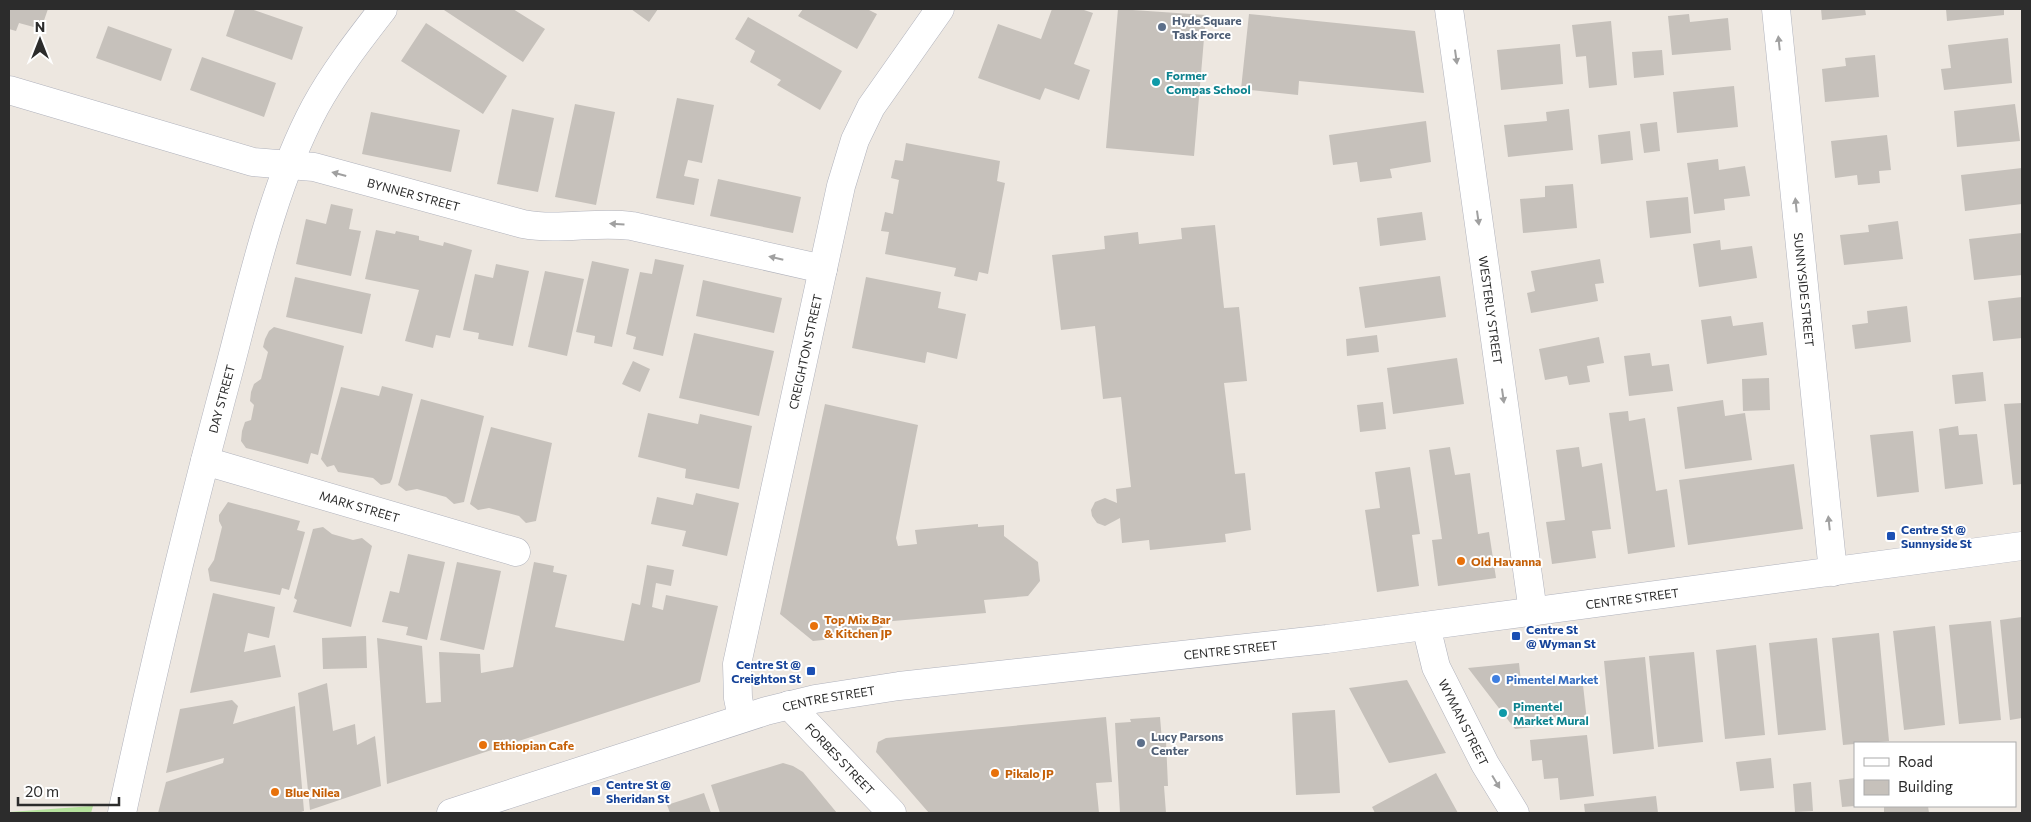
<svg xmlns="http://www.w3.org/2000/svg" width="2031" height="822" font-family="Commissioner,sans-serif">
<rect width="100%" height="100%" fill="#ede7e0"/>
<!-- green -->
<path fill="#b6e29e" d="M93,806L91,813H9V812Z"/>
<!-- building -->
<path fill="#c6c1bb" d="M9,9H48L41,29L19,23L16,31L9,29Z
M235,9H251L303,27L292,60L226,36Z
M445,9H513L545,29L523,62L444,10Z
M631,9H658L649,22Z
M803,9H867L877,14L857,49L798,16Z
M1052,9H1081L1093,13L1074,64L1090,70L1079,100L1045,88L1040,100L978,78L998,24L1041,39Z
M1118,9L1206,15L1194,156L1106,148Z
M1821,9H1865L1866,15L1822,20Z
M1946,9H2004V15L1947,21Z
M1249,14L1415,31L1424,93L1299,81L1298,95L1241,89Z
M1689,14L1690,22L1728,18L1731,50L1672,55L1668,16Z
M748,17L842,71L820,110L777,85L781,80L750,62L755,51L735,39Z
M1611,21L1617,85L1589,88L1586,56L1576,57L1572,25Z
M426,23L507,76L483,114L401,61Z
M108,26L172,49L161,81L96,58Z
M2008,38L2012,83L1944,90L1941,69L1951,68L1948,45Z
M1560,44L1563,84L1501,90L1497,50Z
M1662,50L1664,75L1634,78L1632,52Z
M1875,55L1879,97L1825,102L1822,69L1846,66L1845,58Z
M202,57L276,83L264,117L190,90Z
M1734,86L1738,127L1677,133L1673,92Z
M677,98L714,105L702,163L688,160L684,176L699,179L694,205L656,198Z
M575,104L615,112L596,205L555,197Z
M2015,104L2020,141L1957,147L1954,111Z
M512,109L554,118L538,192L497,184Z
M1569,109L1573,150L1508,157L1504,125L1547,121L1546,112Z
M371,112L460,130L451,172L362,154Z
M1426,121L1431,162L1390,169L1392,178L1360,182L1357,162L1333,165L1329,135Z
M1657,122L1660,151L1644,153L1640,124Z
M1630,131L1633,160L1601,164L1598,135Z
M1887,135L1891,170L1879,171L1880,183L1858,185L1857,175L1835,178L1831,141Z
M906,143L1000,161L997,181L1005,183L988,274L979,272L977,281L954,276L956,268L885,254L889,232L881,231L885,212L893,214L899,180L891,178L895,160L903,161Z
M1718,159L1719,170L1745,166L1750,196L1724,199L1725,210L1694,214L1687,163Z
M2022,168V204L1965,211L1961,175Z
M718,179L801,197L793,233L710,216Z
M1573,184L1577,228L1523,233L1520,199L1545,197V186Z
M1688,197L1691,233L1650,238L1646,201Z
M331,204L353,209L349,229L361,231L351,276L296,264L306,219L326,224Z
M1422,212L1426,240L1380,246L1377,218Z
M1898,221L1903,259L1844,265L1840,235L1869,232L1868,225Z
M1215,225L1224,308L1239,307L1247,381L1224,383L1235,474L1245,473L1251,530L1225,534L1226,542L1150,550L1149,540L1122,543L1120,518L1105,526L1097,523L1092,516L1091,510L1095,502L1105,498L1117,503L1116,489L1131,487L1121,397L1103,399L1095,326L1061,330L1052,255L1105,249L1104,236L1138,232L1139,244L1182,239L1181,228Z
M376,230L395,234L396,231L419,236V240L443,246L444,242L472,250L450,338L436,335L433,348L405,341L419,290L365,279Z
M2022,233V275L1974,280L1969,239Z
M1720,240L1721,250L1752,246L1757,278L1699,287L1693,244Z
M655,259L684,265L663,356L633,349L636,337L626,334L640,272L652,274Z
M1600,259L1604,283L1595,284L1598,301L1531,313L1527,293L1535,291L1531,271Z
M592,261L629,269L612,347L594,343L595,336L576,332Z
M496,264L529,271L513,346L478,339L479,333L463,330L475,274L493,278Z
M545,271L584,279L567,356L528,347Z
M1440,276L1446,317L1365,328L1359,287Z
M295,277L371,294L362,334L286,317Z
M866,277L941,292L938,308L966,314L957,359L927,352L925,363L852,348Z
M703,280L782,298L774,333L696,316Z
M2022,297V338L1993,341L1988,301Z
M1907,306L1911,342L1855,349L1852,325L1868,323L1867,311Z
M1731,316L1733,326L1763,322L1767,355L1707,364L1701,320Z
M274,327L344,346L318,455L311,453L308,464L246,448L241,441L242,431L245,422L251,420L254,405L250,401L251,392L254,384L261,379L268,352L263,347L265,339L269,331Z
M694,333L774,351L759,416L679,398Z
M1377,335L1379,352L1347,356L1346,339Z
M1599,337L1604,363L1587,366L1590,382L1569,385L1567,376L1545,380L1539,349Z
M1650,353L1652,366L1669,364L1673,391L1629,396L1624,356Z
M1457,358L1464,404L1393,414L1387,368Z
M633,361L650,369L640,392L622,384Z
M1983,372L1986,401L1955,404L1952,375Z
M1769,378L1770,410L1743,411L1742,379Z
M382,386L413,394L392,479L390,483L381,485L373,478L338,472L334,465L327,467L321,459L341,387L379,396Z
M421,399L484,416L464,502L454,504L446,497L417,489L406,491L398,485Z
M1723,400L1725,416L1745,413L1752,460L1685,469L1677,407Z
M1383,402L1386,429L1360,432L1357,405Z
M2022,403V484L2013,485L2004,404Z
M825,404L918,425L896,538L898,546L917,544L915,530L978,524V527L1004,525V536L1038,562L1040,581L1028,596L984,600L986,613L882,622L883,634L813,641L780,614Z
M1628,411L1629,421L1645,418L1656,491L1667,489L1675,547L1628,554L1609,413Z
M648,413L698,424L700,414L752,426L739,489L685,478L686,469L638,457Z
M1958,426L1959,435L1977,434L1983,484L1945,489L1939,429Z
M491,427L552,443L536,521L526,523L519,516L489,508L478,510L470,504Z
M1913,431L1919,492L1877,497L1870,435Z
M1450,447L1455,475L1470,473L1478,534L1489,532L1496,578L1438,586L1432,540L1442,539L1429,450Z
M1579,447L1582,467L1602,463L1611,529L1592,531L1596,558L1552,564L1546,522L1565,520L1556,450Z
M1794,464L1803,529L1688,545L1679,480Z
M1410,467L1420,534L1412,535L1419,586L1377,592L1365,510L1380,508L1375,472Z
M696,493L739,503L727,556L682,546L686,531L651,524L657,497L693,505Z
M228,502L300,521L297,530L305,532L289,590L282,588L280,595L210,581L208,569L214,560L222,527L219,521V515Z
M323,527L332,534L353,540L362,538L372,546L351,627L293,612L297,600L294,598L313,529Z
M408,554L445,562L427,640L406,635L408,627L382,622L390,591L399,593Z
M457,562L501,571L484,650L440,640Z
M534,562L554,566L553,572L567,575L555,627L624,641L632,603L640,605L647,565L674,570L671,586L656,583L652,607L663,610L666,595L718,606L700,682L387,784L377,638L422,646L426,703L441,702L439,652L480,654L481,673L513,667Z
M213,593L275,607L269,638L248,633L244,652L275,645L281,677L190,693Z
M2022,617V718L2010,720L2000,620Z
M1991,621L2001,720L1959,724L1949,625Z
M1935,626L1945,725L1904,730L1893,631Z
M1879,633L1889,741L1843,745L1832,638Z
M366,636L367,668L323,669L322,638Z
M1817,638L1826,730L1778,735L1769,643Z
M1756,645L1765,735L1725,739L1716,650Z
M1694,652L1703,742L1658,747L1649,656Z
M1645,657L1654,749L1613,754L1604,661Z
M1519,663L1521,682L1582,676L1587,721L1515,729L1468,668Z
M1407,680L1446,753L1389,763L1349,688Z
M327,683L333,731L355,724L357,745L375,736L381,786L310,810L298,693Z
M232,700L238,706L233,724L295,706L304,811L298,813H158L166,782L223,763L224,758L166,773L180,709Z
M1335,710L1340,793L1296,795L1292,713Z
M1106,717L1112,782L1096,783L1099,813H929L876,752L878,742L886,738Z
M1160,717L1162,741H1166L1168,786H1164L1166,813H1120L1115,723L1131,722L1130,719Z
M1587,735L1594,796L1560,800L1558,778L1544,779L1542,760L1532,761L1530,740Z
M1771,758L1774,788L1740,791L1736,762Z
M783,763L793,766L803,772L837,813H720L711,785Z
M1436,773L1458,813H1375L1372,807Z
M1855,778V806L1842,807L1839,780Z
M1811,782L1813,811L1795,812L1793,784Z
M704,793L711,813H670L667,805Z
M1656,796L1658,813H1585L1584,804Z
M1884,806H1928L1929,813H1884Z"/>
<g fill="none" stroke-linecap="round" stroke-linejoin="round">
<!-- street casing -->
<g stroke="#b0b2bc" stroke-width="29">
<g id="street">
<path id="s1" d="M1449,9L1533,612"/>
<path id="s2" d="M1776,9L1833,572"/>
<path id="s3" d="M9,90L253,162L314,167L523,224C560,231 595,221 632,226L823,269"/>
<path id="s4" d="M205,461L516,552"/>
<path id="s5" d="M1426,626L1436,667L1485,764L1515,813"/>
<path id="s6" d="M789,705L892,813"/>
<path id="s7" d="M742,718L738,698L737,664L841,186L855,140L871,107L940,9"/>
</g>
</g>
<!-- secondary casing -->
<g stroke="#b0b2bc" stroke-width="29">
<g id="secondary">
<path id="s8" d="M122,813C152,674 185,534 222,396C248,302 269,193 315,107C334,72 359,40 383,9"/>
<path id="s9" d="M451,813L766,711L815,699L899,686L1327,639L2022,546"/>
</g>
</g>
<!-- street -->
<use href="#street" stroke="#fff" stroke-width="28"/>
<!-- secondary -->
<use href="#secondary" stroke="#fff" stroke-width="28"/>
</g>
<!-- one-way arrows -->
<defs><path id="oneway-solid" d="M-6-.8H1V-3.2L6.5 0L1 3.2V.8H-6Z" transform="scale(1.25)"/></defs>
<g fill="#a0a0a0">
<use href="#oneway-solid" transform="translate(1779 43) rotate(-96)"/>
<use href="#oneway-solid" transform="translate(1456 57) rotate(82)"/>
<use href="#oneway-solid" transform="translate(339 174) rotate(-165)"/>
<use href="#oneway-solid" transform="translate(1796 205) rotate(-96)"/>
<use href="#oneway-solid" transform="translate(1478 218) rotate(82)"/>
<use href="#oneway-solid" transform="translate(617 224) rotate(-177)"/>
<use href="#oneway-solid" transform="translate(776 258) rotate(-167)"/>
<use href="#oneway-solid" transform="translate(1503 396) rotate(82)"/>
<use href="#oneway-solid" transform="translate(1829 523) rotate(-96)"/>
<use href="#oneway-solid" transform="translate(1496 782) rotate(59)"/>
</g>
<!-- markers -->
<g fill="#5c6f8a" stroke="#fff" stroke-width="2">
<circle cx="1162" cy="27" r="5"/>
<circle cx="1141" cy="743" r="5"/>
</g>
<g fill="#0f9aa8" stroke="#fff" stroke-width="2">
<circle cx="1156" cy="82" r="5"/>
<circle cx="1503" cy="713" r="5"/>
</g>
<g fill="#1a4fb4" stroke="#fff" stroke-width="2">
<rect x="1886" y="531" width="10" height="10" rx="2.5"/>
<rect x="1511" y="631" width="10" height="10" rx="2.5"/>
<rect x="806" y="666" width="10" height="10" rx="2.5"/>
<rect x="591" y="786" width="10" height="10" rx="2.5"/>
</g>
<g fill="#e8710a" stroke="#fff" stroke-width="2">
<circle cx="1461" cy="561" r="5"/>
<circle cx="814" cy="626" r="5"/>
<circle cx="483" cy="745" r="5"/>
<circle cx="995" cy="773" r="5"/>
<circle cx="275" cy="792" r="5"/>
</g>
<circle fill="#3f7fe0" stroke="#fff" stroke-width="2" cx="1496" cy="679" r="5"/>
<g text-anchor="middle" dominant-baseline="central" stroke-width="4" stroke-linejoin="round" paint-order="stroke">
<!-- service labels -->
<g font-size="12" font-weight="bold" fill="#4e5e75" stroke="#fff" text-anchor="start">
<text x="1172" y="20">Hyde Square<tspan x="1172" dy="14">Task Force</tspan></text>
<text x="1151" y="736">Lucy Parsons<tspan x="1151" dy="14">Center</tspan></text>
</g>
<!-- culture labels -->
<g font-size="12" font-weight="bold" fill="#0d838f" stroke="#fff" text-anchor="start">
<text x="1166" y="75">Former<tspan x="1166" dy="14">Compas School</tspan></text>
<text x="1513" y="706">Pimentel<tspan x="1513" dy="14">Market Mural</tspan></text>
</g>
<!-- street labels -->
<g font-size="12" fill="#2c2c2c" stroke="#fff">
<text stroke="none"><textPath href="#s3" startOffset="419">BYNNER STREET</textPath></text>
<text stroke="none"><textPath href="#s2" startOffset="282">SUNNYSIDE STREET</textPath></text>
<text stroke="none"><textPath href="#s1" startOffset="304">WESTERLY STREET</textPath></text>
<text stroke="none"><textPath href="#s7" startOffset="374">CREIGHTON STREET</textPath></text>
<text stroke="none"><textPath href="#s8" startOffset="426">DAY STREET</textPath></text>
<text stroke="none"><textPath href="#s4" startOffset="161">MARK STREET</textPath></text>
<text stroke="none"><textPath href="#s9" startOffset="1205">CENTRE STREET</textPath></text>
<text stroke="none"><textPath href="#s9" startOffset="800">CENTRE STREET</textPath></text>
<text stroke="none"><textPath href="#s9" startOffset="395">CENTRE STREET</textPath></text>
<text stroke="none"><textPath href="#s5" startOffset="104">WYMAN STREET</textPath></text>
<text stroke="none"><textPath href="#s6" startOffset="74">FORBES STREET</textPath></text>
</g>
<!-- transit labels -->
<g font-size="12" font-weight="bold" fill="#164399" stroke="#fff" text-anchor="start">
<text x="1901" y="529">Centre St @<tspan x="1901" dy="14">Sunnyside St</tspan></text>
<text x="1526" y="629">Centre St<tspan x="1526" dy="14">@ Wyman St</tspan></text>
<text x="801" y="664" text-anchor="end">Centre St @<tspan x="801" dy="14">Creighton St</tspan></text>
<text x="606" y="784">Centre St @<tspan x="606" dy="14">Sheridan St</tspan></text>
</g>
<!-- food labels -->
<g font-size="12" font-weight="bold" fill="#c56008" stroke="#fff" text-anchor="start">
<text x="1471" y="561">Old Havanna</text>
<text x="824" y="619">Top Mix Bar<tspan x="824" dy="14">&amp; Kitchen JP</tspan></text>
<text x="493" y="745">Ethiopian Cafe</text>
<text x="1005" y="773">Pikalo JP</text>
<text x="285" y="792">Blue Nilea</text>
</g>
<!-- shop labels -->
<g font-size="12" font-weight="bold" fill="#366cbe" stroke="#fff" text-anchor="start">
<text x="1506" y="679">Pimentel Market</text>
</g>
</g>
<!-- border -->
<rect width="2031" height="822" fill="none" stroke="#2c2c2c" stroke-width="20"/>
<!-- legend -->
<rect x="1854" y="742" width="162" height="65" fill="#ffffff" stroke="#ababab"/>
<rect x="1864" y="758" width="25" height="8" fill="#ffffff" stroke="#ababab"/>
<text x="1898" y="767" font-size="15" fill="#2c2c2c">Road</text>
<rect x="1864" y="780" width="25" height="15" fill="#c6c1bb" stroke="#ababab"/>
<text x="1898" y="792" font-size="15" fill="#2c2c2c">Building</text>
<!-- north arrow -->
<g transform="translate(40 40)" stroke="#ffffff" stroke-width="4" paint-order="stroke">
<path d="M0-4L9 19L0 12L-9 19Z" fill="#2c2c2c"/>
<text y="-8" font-size="14" font-weight="bold" text-anchor="middle" fill="#2c2c2c">N</text>
</g>
<!-- scale -->
<path d="M18 797v8h101v-8" fill="none" stroke="#2c2c2c" stroke-width="2.5"/>
<text x="25" y="797" font-size="15" fill="#2c2c2c" stroke="#ffffff" stroke-width="4" paint-order="stroke">20 m</text>
</svg>
